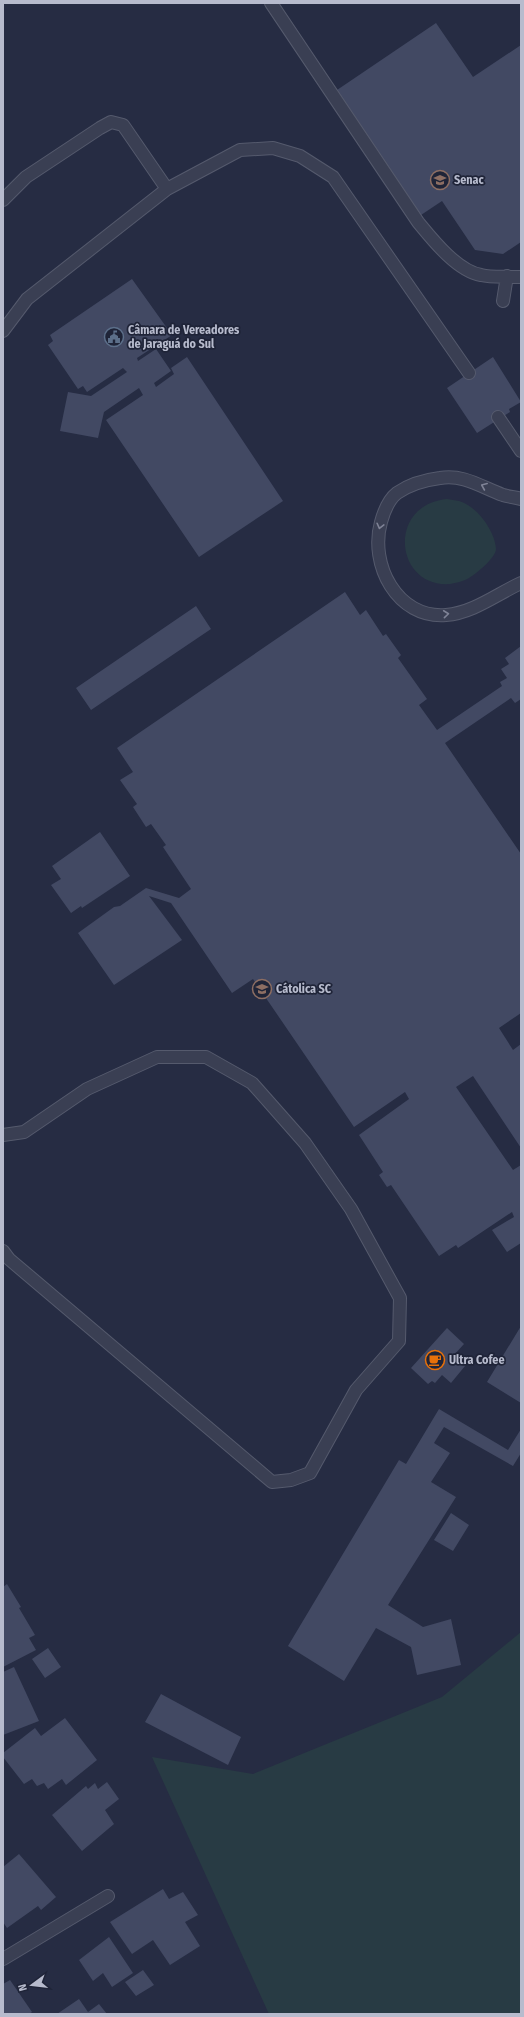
<svg xmlns="http://www.w3.org/2000/svg" width="524" height="2017" font-family="'Fira Sans Condensed',sans-serif">
<rect width="100%" height="100%" fill="#262c43"/>
<!-- green -->
<path fill="#283b44" d="M447,499C451,500 455,500 459,501C477,506 495,531 496,549C496,558 473,577 465,580C461,582 454,583 450,584C395,588 386,505 447,499Z
M521,1632V2014H269L152,1757L253,1774L442,1697Z"/>
<!-- building -->
<path fill="#424963" d="M436,23L473,77L521,45V242L503,254L475,250L442,201L421,215L337,90Z
M132,279L172,335L137,358L138,361L156,349L171,371L154,383L156,387L174,374L171,368L187,357L283,501L199,557L106,420L143,395L139,388L104,412L98,438L60,431L68,392L91,396L127,372L123,368L87,392L83,386L78,389L48,345L53,341L50,335Z
M493,357L521,402L509,409L510,412L477,433L447,388Z
M345,592L360,615L366,610L383,636L386,634L401,655L398,658L427,699L419,705L437,730L502,686L500,682L507,678L501,669L509,664L505,658L521,646V699L515,703L511,698L445,743L521,854V1013L499,1028L513,1050L521,1044V1148L473,1076L456,1087L513,1170L521,1165V1243L507,1252L492,1230L514,1217L512,1212L458,1248L456,1245L439,1256L391,1185L387,1187L379,1175L383,1172L359,1135L409,1099L405,1092L354,1127L253,979L232,993L171,903L149,896L182,940L114,985L78,933L114,907L120,906L146,888L179,898L191,889L163,847L166,845L151,824L146,827L133,807L137,804L120,780L133,772L117,748Z
M196,606L211,629L91,710L76,688Z
M100,832L130,876L82,908L81,906L71,913L51,885L61,879L52,866Z
M521,1326V1403L487,1382Z
M447,1328L464,1344L454,1355L460,1360L464,1355L470,1360L451,1383L442,1375L435,1383L432,1381L428,1384L411,1368Z
M439,1409L508,1450L521,1429V1453L513,1466L444,1427L434,1443L450,1453L431,1482L456,1497L388,1605L423,1627L451,1619L461,1665L417,1675L411,1647L376,1628L344,1681L288,1646L399,1460L406,1464Z
M451,1513L469,1525L453,1551L434,1540Z
M7,1584L21,1607L19,1608L35,1635L29,1638L36,1650L3,1667V1587Z
M48,1648L61,1667L45,1678L32,1659Z
M14,1667L39,1721L3,1735V1672Z
M161,1694L241,1737L228,1765L145,1722Z
M65,1718L97,1760L66,1785L62,1779L48,1789L44,1783L37,1786L32,1779L24,1784L3,1757V1753L35,1728L41,1736Z
M107,1782L119,1799L105,1810L114,1824L82,1851L52,1815L86,1786L88,1789L95,1783L98,1789Z
M19,1854L56,1897L41,1910L38,1906L7,1928L3,1922V1867Z
M163,1889L169,1899L183,1892L198,1915L185,1922L200,1946L170,1965L153,1940L132,1954L110,1922Z
M109,1937L133,1973L112,1987L103,1973L93,1981L79,1960Z
M143,1970L154,1985L136,1996L125,1982Z
M10,1980L32,2012L29,2014H3V1984Z
M79,1999L88,2012L99,2004L107,2014H57Z"/>
<g fill="none" stroke-linecap="round" stroke-linejoin="round">
<!-- lane casing -->
<g stroke="#555a6d" stroke-width="14">
<path id="lane" d="M271,3L418,222C432,239 457,271 481,275C493,278 508,276 521,277
M3,200L26,177L100,128L111,122L123,125L167,189
M503,301L507,276
M3,331L27,299L167,189L240,150L273,148L300,156L333,177L469,373
M498,417L521,451
M3,1135L24,1132L87,1089L157,1057H206L252,1083L305,1143L351,1209L400,1298L399,1341L356,1390L310,1473L291,1480L272,1482L9,1259L3,1251"/>
</g>
<!-- street casing -->
<g stroke="#555a6d" stroke-width="14">
<path id="street" d="M521,499C515,497 509,497 503,495C481,487 464,474 440,478C424,480 410,484 397,493C388,500 384,511 381,522C369,564 397,619 446,615C473,613 497,594 521,583
M3,1959L108,1896"/>
</g>
<!-- lane -->
<use href="#lane" stroke="#3a3f53" stroke-width="12"/>
<!-- street -->
<use href="#street" stroke="#3a3f53" stroke-width="12"/>
</g>
<!-- one-way arrows -->
<defs><path id="oneway-chevron" d="M-2-3.5L2.5 0L-2 3.5" fill="none" stroke-width="1.6" stroke-linecap="round" stroke-linejoin="round"/></defs>
<g stroke="#7f8396">
<use href="#oneway-chevron" transform="translate(484 486) rotate(-157)"/>
<use href="#oneway-chevron" transform="translate(380 526) rotate(104)"/>
<use href="#oneway-chevron" transform="translate(446 614) rotate(-6)"/>
</g>
<!-- icons -->
<defs>
<g id="university-ring" transform="scale(1)"><circle r="9.5" fill="#1f2438" stroke="#8d6e63" stroke-width="1.5"/><path d="M0-5L7-2L0 1L-7-2ZM-4 1L0 2.5L4 1V4Q0 6-4 4Z" fill="#8d6e63"/></g>
<g id="civic-ring" transform="scale(1)"><circle r="9.5" fill="#1f2438" stroke="#5c6f8a" stroke-width="1.5"/><path d="M-.6-6.5H3V-4.5H.6V-3L4-1V1h2V6H-6V1h2V-1L-.6-3ZM-1.2 2.5V6h2.4V2.5Z" fill="#5c6f8a"/></g>
<g id="cafe-ring" transform="scale(1)"><circle r="9.5" fill="#1f2438" stroke="#e8710a" stroke-width="1.5"/><path d="M-5.5-4.5H6V0H3Q3 3.5 0 3.5H-2.5Q-5.5 3.5-5.5 0ZM3-3.2v2h1.7v-2ZM-6 4.5H4V6H-6Z" fill="#e8710a"/></g>
</defs>
<g fill-rule="evenodd">
<use href="#university-ring" x="440" y="180"/>
<use href="#civic-ring" x="114" y="337"/>
<use href="#university-ring" x="262" y="989"/>
<use href="#cafe-ring" x="435" y="1360"/>
</g>
<g text-anchor="middle" dominant-baseline="central" stroke-width="3.5" stroke-linejoin="round" paint-order="stroke">
<!-- poi labels -->
<g font-size="12" font-weight="bold" fill="#b7bbcd" stroke="#1f2438" text-anchor="start">
<text x="454" y="180">Senac</text>
<text x="128" y="330">Câmara de Vereadores<tspan x="128" dy="14">de Jaraguá do Sul</tspan></text>
<text x="276" y="989">Cátolica SC</text>
<text x="449" y="1360">Ultra Cofee</text>
</g>
</g>
<!-- border -->
<rect width="524" height="2017" fill="none" stroke="#b7bbcd" stroke-width="8"/>
<!-- north arrow -->
<g transform="translate(32 1985) rotate(255)" stroke="#1f2438" stroke-width="3" paint-order="stroke">
<path d="M0-3L7 15L0 10L-7 15Z" fill="#b7bbcd"/>
<text y="-6" font-size="11" font-weight="bold" text-anchor="middle" fill="#b7bbcd">N</text>
</g>
</svg>
